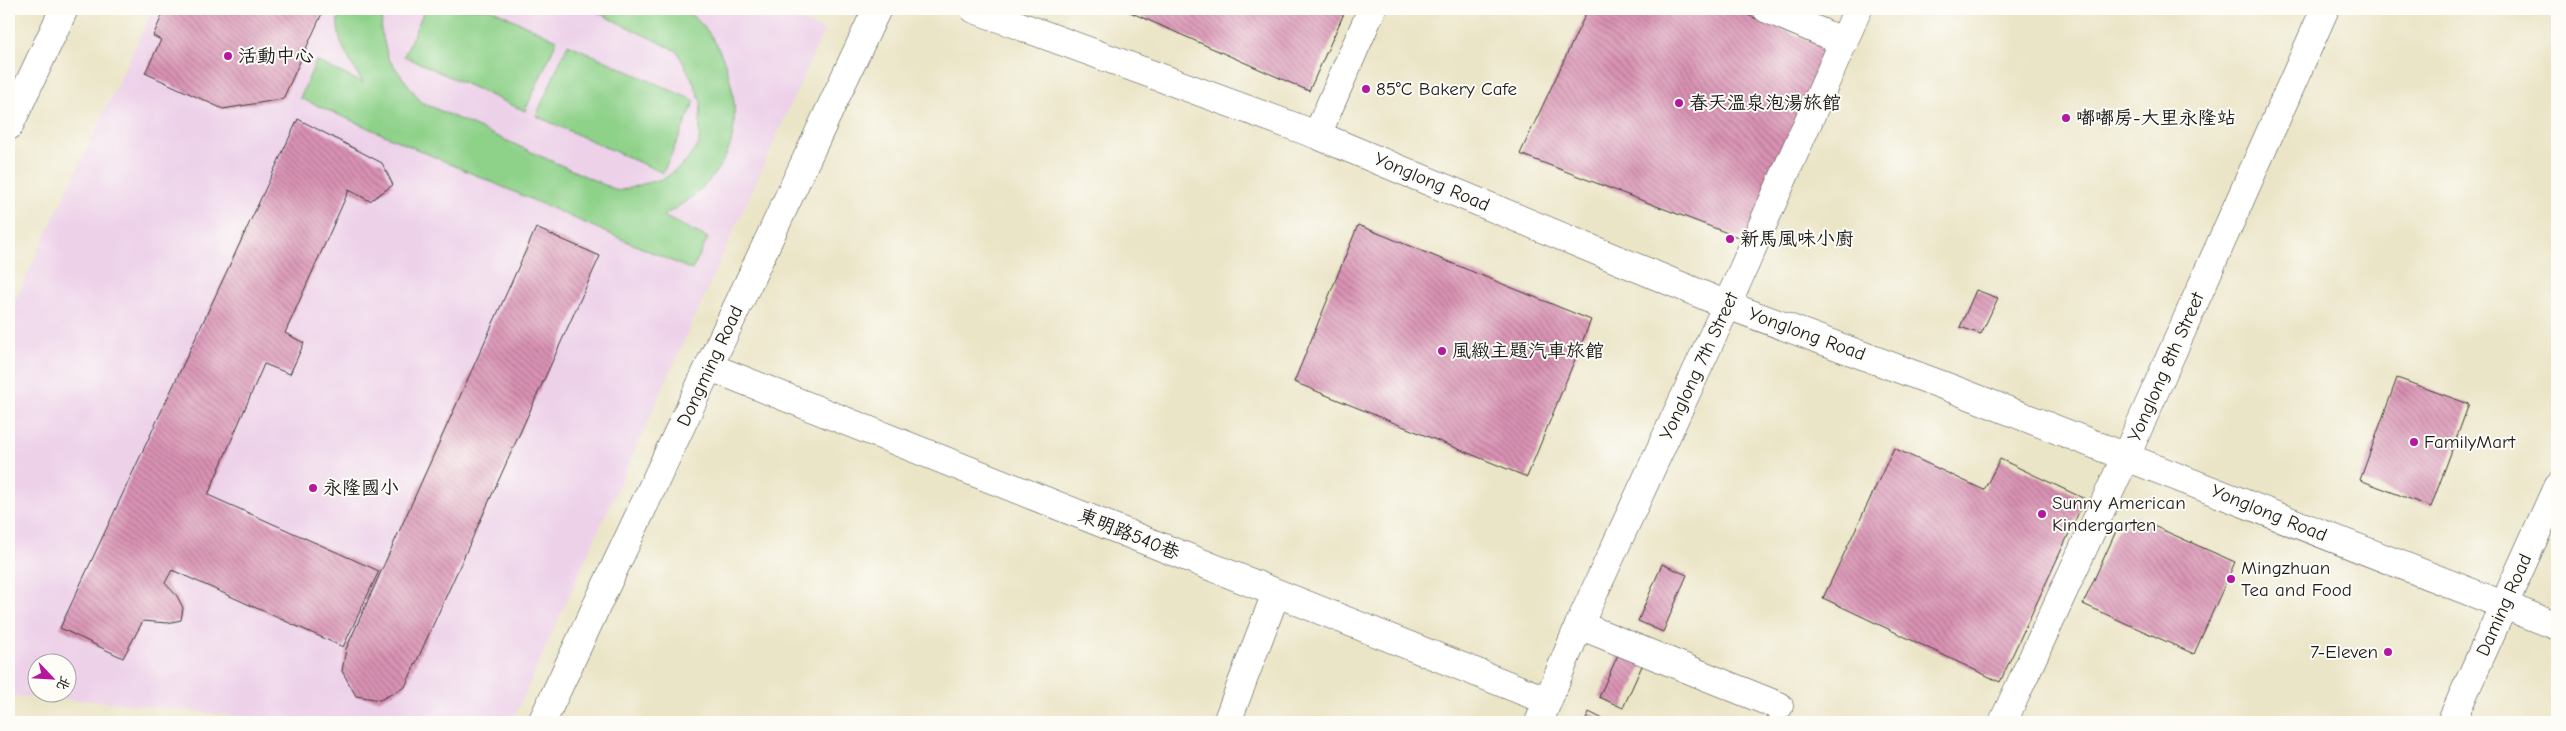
<svg xmlns="http://www.w3.org/2000/svg" width="2566" height="731" font-family="'Comic Neue','LXGW WenKai TC',sans-serif">
<defs>
<pattern id="building-back-hatch" width="6" height="6" patternUnits="userSpaceOnUse" patternTransform="scale(1.25)"><rect width="6" height="6" fill="#d992b3"/><path d="M-1 5l2 2M0 0l6 6M5-1l2 2" fill="none" stroke="#af7691"/></pattern>
</defs>
<rect width="100%" height="100%" fill="#fdfcf7"/>
<filter id="ink" filterUnits="userSpaceOnUse"><feTurbulence type="fractalNoise" baseFrequency=".02" numOctaves="2"/><feDisplacementMap in="SourceGraphic" scale="10" xChannelSelector="R" yChannelSelector="G"/><feConvolveMatrix kernelMatrix="1 2 1 2 8 2 1 2 1" color-interpolation-filters="sRGB"/></filter>
<filter id="wash" filterUnits="userSpaceOnUse"><feTurbulence type="fractalNoise" baseFrequency=".0096" numOctaves="4" result="noise"/><feDisplacementMap in="SourceGraphic" scale="20" xChannelSelector="R" yChannelSelector="G"/><feGaussianBlur stdDeviation="1.12" result="paint"/><feColorMatrix in="noise" values="0 0 0 0 0 0 0 0 0 0 0 0 0 0 0 0 0 1.4 0 .05"/><feComposite in="paint" operator="in"/></filter>
<g filter="url(#wash)">
<rect width="100%" height="100%" fill="#ebe5c7"/>
<!-- built -->
<path fill="#edd1e9" fill-rule="evenodd" d="M153,9H774L824,31L512,722H293L111,702L9,696V313ZM38,664H68V694H38Z"/>
<!-- grass -->
<path fill="#8ed189" stroke="#557652" d="M339,9H383L381,30L388,58L421,102L618,191L665,178L685,163L699,144L701,102L692,79L677,51L590,9H681C725,29 747,111 727,153C713,183 690,200 663,216L708,238L692,270L300,98L316,61L363,83C349,58 333,40 339,9Z
M425,9H491L557,40L525,111L404,56Z
M568,44L695,101L663,173L536,116Z"/>
<g id="blocks">
<!-- building -->
<path fill="url(#building-back-hatch)" d="M165,9H324L283,99L223,109L145,73L161,40L153,36Z
M1123,9H1346L1309,91Z
M1588,9H1733L1837,52L1751,242L1520,154Z
M298,119L382,163L393,185L370,201L349,190L285,333L304,343L290,374L264,364L208,495L379,571L343,647L172,570L165,583L177,596L183,608L181,620L167,623L143,621L123,658L60,628Z
M1358,225L1591,320L1527,477L1294,382Z
M536,228L600,256L405,687L380,700L356,696L342,671L346,649Z
M1976,290L1998,298L1981,334L1960,327Z
M2397,378L2469,404L2431,507L2360,480Z
M1894,448L1984,490L2000,459L2085,499L2000,682L1823,598Z
M2140,520L2235,562L2194,654L2083,604L2117,529Z
M1662,564L1687,575L1663,632L1638,621Z
M1622,646L1646,657L1623,708L1599,697Z
M1589,712L1609,722H1585Z"/>
</g>
</g>
<g filter="url(#ink)">
<use href="#blocks" fill-opacity="0" stroke="#3b3a36" stroke-width="1"/>
<g fill="none" stroke-linecap="round" stroke-linejoin="round">
<!-- minor casing -->
<g stroke="#3b3a36" stroke-width="29">
<path id="minor" d="M974,9L1317,135L1727,305L1953,389L2557,626
M1767,9L1844,42
M9,126L64,9
M1317,135L1372,9
M710,367L1548,701
M1579,625L1779,706
M542,722L877,9
M1227,722L1276,593
M1539,722L1579,625L1727,305L1858,9
M2003,722L2126,456L2325,9
M2451,722L2557,487"/>
</g>
<!-- minor -->
<use href="#minor" stroke="#fff" stroke-width="28"/>
</g>
</g>
<!-- markers -->
<g fill="#b5179e" stroke="#fdfcf7" stroke-width="2">
<circle cx="228" cy="56" r="5"/>
<circle cx="1366" cy="89" r="5"/>
<circle cx="1679" cy="103" r="5"/>
<circle cx="2066" cy="118" r="5"/>
<circle cx="1730" cy="239" r="5"/>
<circle cx="1442" cy="351" r="5"/>
<circle cx="2414" cy="442" r="5"/>
<circle cx="313" cy="488" r="5"/>
<circle cx="2042" cy="514" r="5"/>
<circle cx="2231" cy="579" r="5"/>
<circle cx="2388" cy="652" r="5"/>
</g>
<g text-anchor="middle" dominant-baseline="central" stroke-width="4" stroke-linejoin="round" paint-order="stroke">
<!-- poi labels -->
<g font-size="19" fill="#1c1c1c" stroke="#fdfcf7" text-anchor="start">
<text x="238" y="56">活動中心</text>
<text x="1376" y="89">85°C Bakery Cafe</text>
<text x="1689" y="103">春天溫泉泡湯旅館</text>
<text x="2076" y="118">嘟嘟房-大里永隆站</text>
<text x="1740" y="239">新馬風味小廚</text>
<text x="1452" y="351">風緻主題汽車旅館</text>
<text x="2424" y="442">FamilyMart</text>
<text x="323" y="488">永隆國小</text>
<text x="2052" y="503">Sunny American<tspan x="2052" dy="22">Kindergarten</tspan></text>
<text x="2241" y="568">Mingzhuan<tspan x="2241" dy="22">Tea and Food</tspan></text>
<text x="2378" y="652" text-anchor="end">7-Eleven</text>
</g>
<!-- street labels -->
<g font-size="19" fill="#1c1c1c" stroke="#fdfcf7">
<text transform="translate(1432 182) rotate(23)">Yonglong Road</text>
<text transform="translate(1807 334) rotate(20)">Yonglong Road</text>
<text transform="translate(710 366) rotate(-65)">Dongming Road</text>
<text transform="translate(1699 366) rotate(-65)">Yonglong 7th Street</text>
<text transform="translate(2166 367) rotate(-66)">Yonglong 8th Street</text>
<text transform="translate(2269 513) rotate(22)">Yonglong Road</text>
<text transform="translate(1129 534) rotate(22)">東明路540巷</text>
<text transform="translate(2504 605) rotate(-66)">Daming Road</text>
</g>
</g>
<!-- margin -->
<rect width="2566" height="731" fill="none" stroke="#fdfcf7" stroke-width="30"/>
<!-- north arrow -->
<g transform="translate(52 678) rotate(115)"><circle r="24" fill="#fdfcf7" stroke="#a3a29f"/>
<path d="M0-4L9 19L0 12L-9 19Z" fill="#b5179e"/>
<text y="-8" font-size="14" font-weight="bold" text-anchor="middle" fill="#1c1c1c">北</text>
</g>
</svg>
